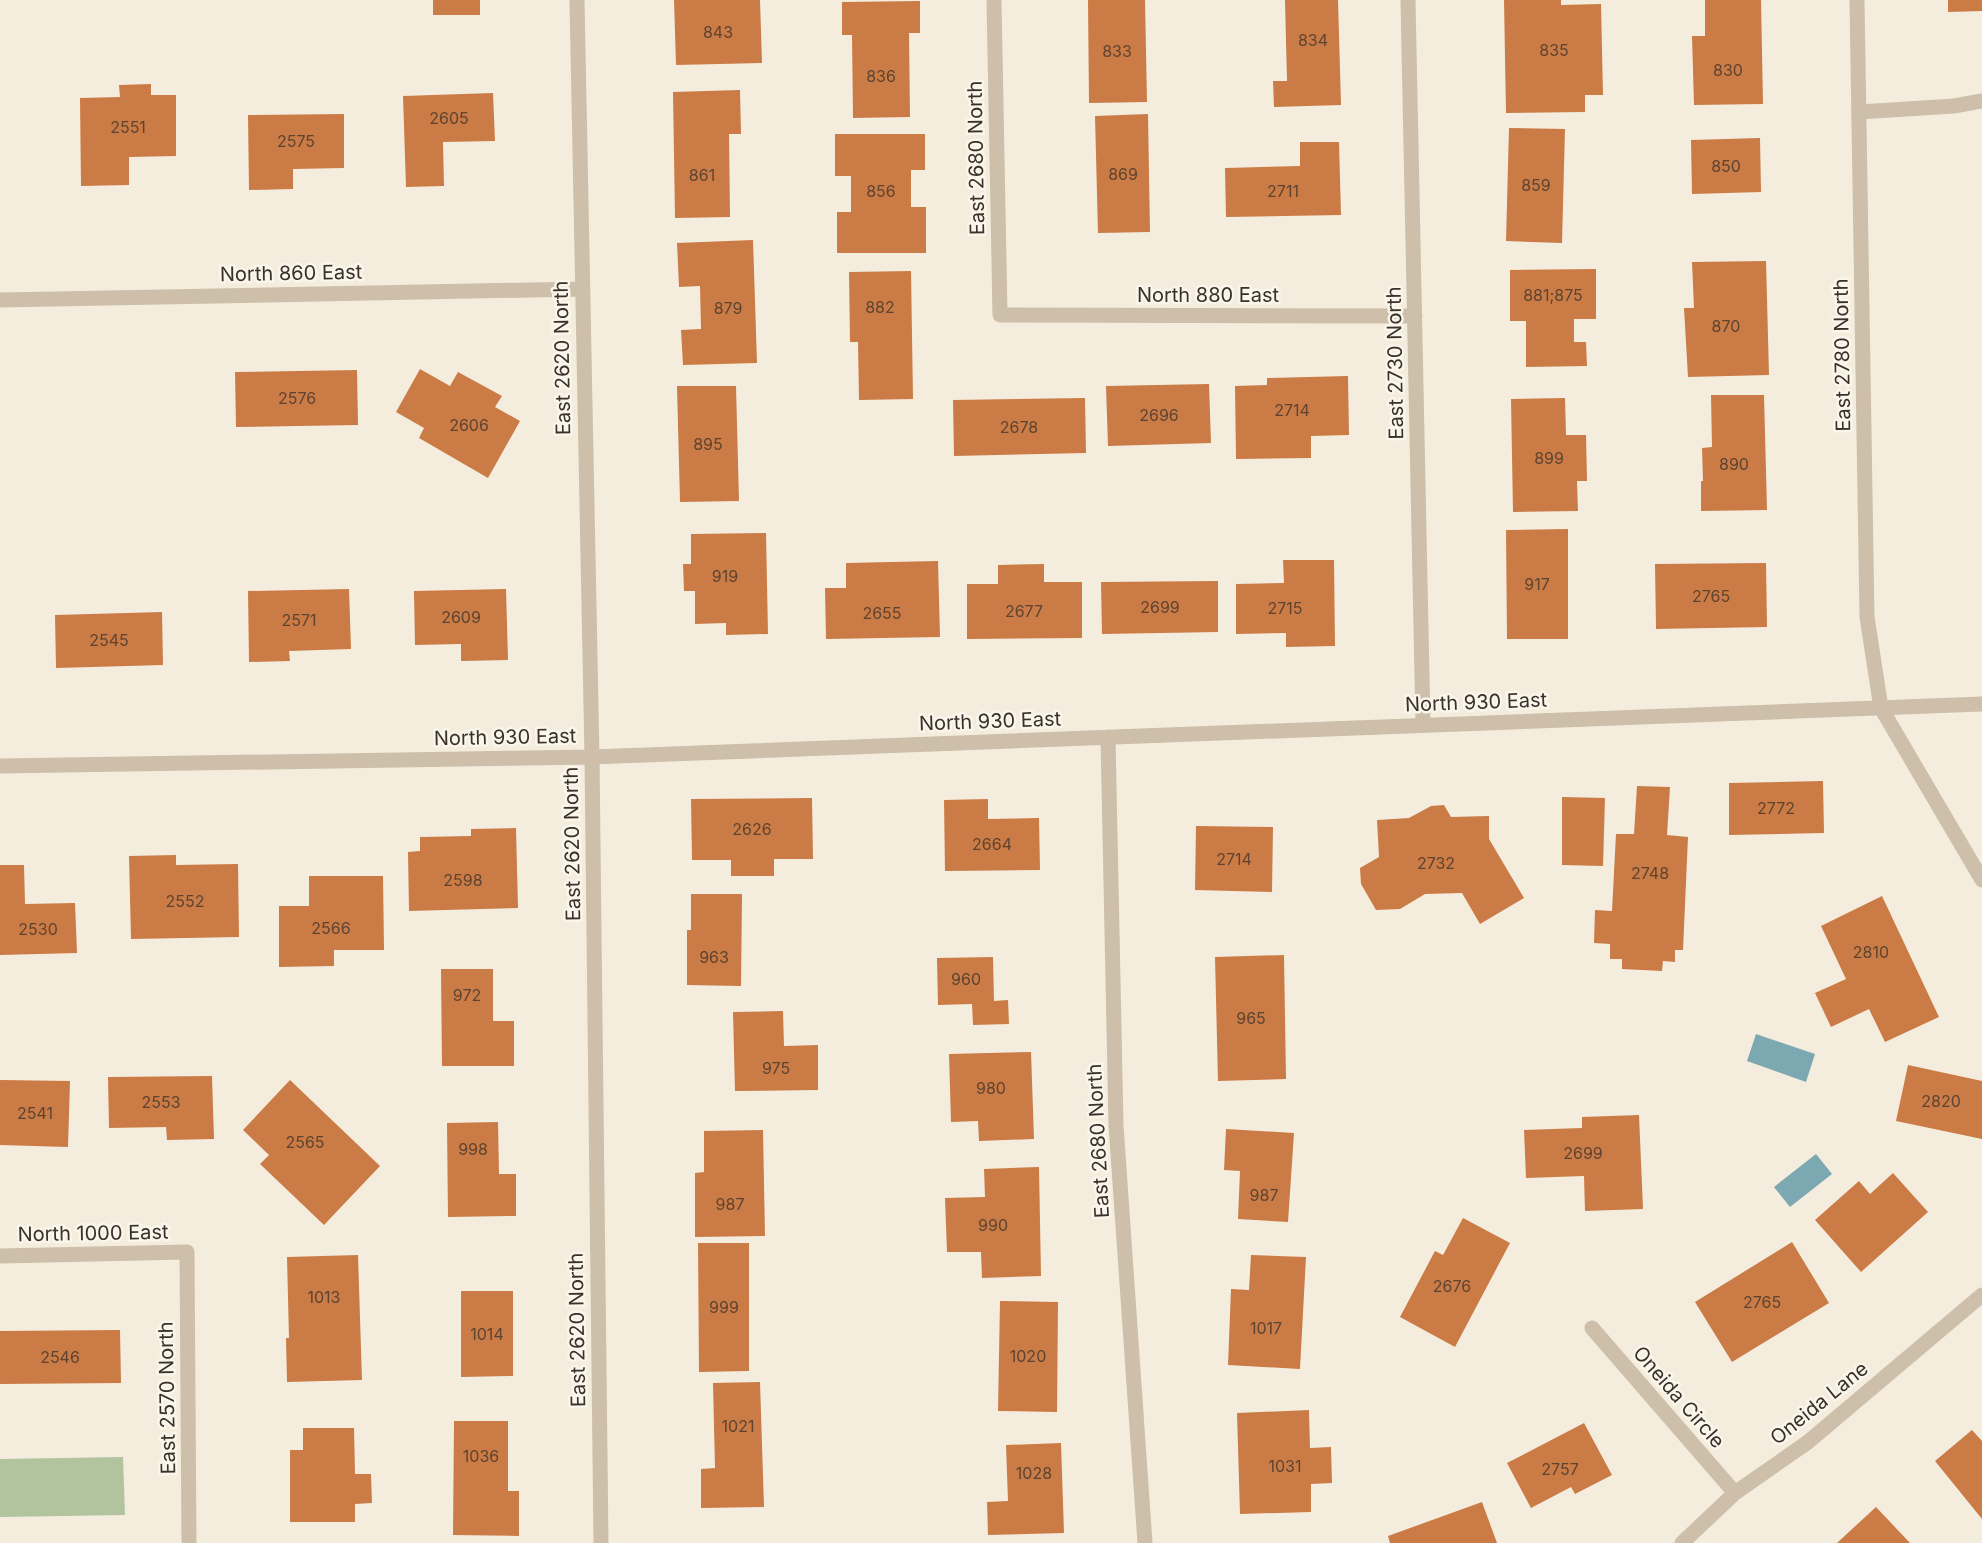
<svg xmlns="http://www.w3.org/2000/svg" width="1982" height="1543" font-family="Inter,sans-serif">
<rect width="100%" height="100%" fill="#f4edde"/>
<!-- green -->
<path fill="#b1c49d" d="M123,1457L125,1515L0,1517V1459Z"/>
<!-- water -->
<path fill="#7ca8b2" d="M1756,1034L1815,1054L1806,1082L1747,1061Z
M1816,1154L1832,1174L1790,1207L1774,1187Z"/>
<!-- building -->
<path fill="#cb7b45" d="M433,0H480V15H433Z
M674,0H760L762,63L676,65Z
M1088,0H1145L1147,102L1089,103Z
M1285,0H1338L1341,105L1274,107L1273,81H1287Z
M1504,0H1561V5L1601,4L1603,95H1585V112L1506,113Z
M1705,0H1761L1763,104L1694,105L1692,36H1705Z
M1948,0H1982V11L1948,12Z
M920,1V33H909L910,117L853,118L852,35H842V2Z
M151,84V95H176V156L129,157V185L81,186L80,98L120,97L119,85Z
M740,90L741,134H729L730,217L675,218L673,92Z
M493,93L495,141L443,142L444,186L406,187L403,96Z
M344,114V168L293,169V189L249,190L248,115Z
M1148,114L1150,232L1098,233L1095,116Z
M1509,128L1565,129L1562,243L1506,241Z
M835,134H925V170H911V207H926V253H837V212H851V176H835Z
M1760,138L1761,192L1692,194L1691,140Z
M1300,142H1339L1341,215L1226,217L1225,168L1300,166Z
M753,240L757,363L683,365L681,330L701,329L700,286L679,287L677,243Z
M1766,261L1769,375L1688,377L1684,308H1694L1692,262Z
M1596,269V319H1574V342H1586L1587,366L1526,367V321H1510V270Z
M911,271L913,399L859,400L858,342H850L849,272Z
M420,369L450,386L458,372L502,396L495,407L520,421L488,478L419,438L424,428L396,412Z
M357,370L358,425L236,427L235,372Z
M1348,376L1349,435L1311,436V458L1236,459L1235,386L1267,385V378Z
M1209,384L1211,443L1108,446L1106,386Z
M677,386H736L739,501L680,502Z
M1711,395H1764L1767,510L1701,511V481H1703L1702,448L1712,447Z
M1085,398L1086,453L954,456L953,400Z
M1565,398L1566,435H1586L1587,481H1577L1578,511L1513,512L1511,399Z
M1568,529V639H1507L1506,530Z
M766,533L768,634L726,635V623L695,624V591H684L683,564H691V534Z
M1283,560H1334L1335,646L1286,647V633L1236,634V584L1284,583Z
M938,561L940,637L826,639L825,588H846V563Z
M1766,563L1767,627L1656,629L1655,564Z
M1044,564V582H1082V638L967,639V584H998V565Z
M1218,581V632L1102,634L1101,582Z
M349,589L351,649L289,651L290,661L249,662L248,591Z
M506,589L508,660L461,661V644L415,645L414,591Z
M162,612L163,665L56,668L55,615Z
M1823,781L1824,833L1729,835V783Z
M1637,786L1670,787L1667,835L1688,837L1683,950H1675V962L1663,961L1662,971L1622,969V959H1610V944L1594,943L1595,910L1612,911L1616,834H1634Z
M1562,797L1605,798L1603,866L1562,865Z
M812,798L813,859H774V876H731V860H692L691,799Z
M988,799V819L1039,818L1040,870L945,871L944,800Z
M1444,805L1451,817L1489,816V839L1524,898L1480,924L1462,893L1425,894L1400,909L1376,910L1361,884L1360,868L1379,857L1377,820L1409,818L1431,806Z
M1196,826L1273,827L1272,892L1195,890Z
M516,828L518,908L409,911L408,852L420,851V837L471,836V829Z
M176,855V865L238,864L239,937L131,939L129,856Z
M0,865H24L25,904L75,903L77,953L0,955Z
M309,876H383L384,950H334V966L279,967V906H309Z
M691,894H742L741,986L687,985V930H691Z
M1882,896L1939,1017L1885,1042L1869,1009L1831,1027L1815,993L1846,979L1821,926Z
M1284,955L1286,1079L1218,1081L1215,957Z
M993,957L994,1001L1008,1000L1009,1024L973,1025L972,1004L938,1005L937,958Z
M441,969H493V1021H514V1066H442Z
M783,1011L784,1046L818,1045V1090L735,1091L733,1012Z
M1031,1052L1034,1139L979,1141L978,1121L951,1122L949,1054Z
M1908,1065L1982,1081V1139L1896,1121Z
M212,1076L214,1139L167,1140L166,1127L109,1128L108,1077Z
M0,1080L70,1081L68,1147L0,1145Z
M290,1080L380,1166L324,1225L260,1164L269,1155L243,1130Z
M1639,1115L1643,1209L1585,1211L1584,1176L1526,1178L1524,1130L1582,1128V1117Z
M498,1122L499,1174H516V1216L448,1217L447,1123Z
M1226,1129L1294,1133L1288,1222L1238,1219L1240,1171L1224,1170Z
M763,1130L765,1236L695,1237V1173L704,1172V1131Z
M1039,1167L1041,1276L982,1278L981,1252H947L945,1198L985,1197L984,1169Z
M1893,1173L1928,1212L1861,1272L1815,1220L1859,1181L1870,1194Z
M1463,1218L1510,1243L1455,1347L1400,1317L1435,1251L1443,1255Z
M1792,1242L1829,1303L1732,1362L1695,1302Z
M698,1243H749V1371L699,1372Z
M358,1255L362,1380L287,1382L286,1338H289L287,1257Z
M1251,1255L1306,1257L1300,1369L1228,1365L1231,1289L1249,1290Z
M461,1291H513V1376L461,1377Z
M1000,1301L1058,1302L1057,1412L998,1411Z
M120,1330L121,1383L0,1384V1331Z
M760,1382L764,1507L701,1508V1469L715,1468L713,1383Z
M1309,1410L1310,1448L1331,1447L1332,1483L1311,1484V1512L1240,1514L1237,1413Z
M454,1421H508V1491H519V1536L453,1535Z
M1584,1423L1612,1475L1575,1494L1571,1487L1531,1508L1507,1463Z
M303,1428H354L355,1474H371L372,1503L355,1504V1522H290V1450H303Z
M1972,1430L1982,1441V1519L1935,1461Z
M1061,1443L1064,1533L988,1535L987,1502L1008,1501L1006,1445Z
M1482,1502L1497,1543H1390L1388,1536Z
M1876,1507L1910,1543H1837Z"/>
<g fill="none" stroke-linecap="round" stroke-linejoin="round">
<!-- minor -->
<path stroke="#cdbfa9" stroke-width="15" d="M577,0L592,757L601,1543
M994,0L1000,315L1415,316
M1408,0L1423,725
M1859,112L1954,106L1982,101
M0,300L582,289
M1108,737L1116,1125L1145,1543
M0,766L592,757L1982,704
M0,1256L187,1252L189,1543
M1592,1328L1735,1493
M1682,1543L1735,1493L1808,1442L1982,1295"/>
<!-- tertiary -->
<path stroke="#cdbfa9" stroke-width="15" d="M1857,0L1867,617L1881,708L1982,880"/>
</g>
<g text-anchor="middle" dominant-baseline="central" stroke-width="5" stroke-linejoin="round" paint-order="stroke">
<!-- number labels -->
<g font-size="16" fill="#5e4430">
<text x="718" y="32">843</text>
<text x="1313" y="40">834</text>
<text x="1554" y="50">835</text>
<text x="1117" y="51">833</text>
<text x="1728" y="70">830</text>
<text x="881" y="76">836</text>
<text x="449" y="118">2605</text>
<text x="128" y="127">2551</text>
<text x="296" y="141">2575</text>
<text x="1726" y="166">850</text>
<text x="1123" y="174">869</text>
<text x="702" y="175">861</text>
<text x="1536" y="185">859</text>
<text x="881" y="191">856</text>
<text x="1283" y="191">2711</text>
<text x="1553" y="295">881;875</text>
<text x="880" y="307">882</text>
<text x="728" y="308">879</text>
<text x="1726" y="326">870</text>
<text x="297" y="398">2576</text>
<text x="1292" y="410">2714</text>
<text x="1159" y="415">2696</text>
<text x="469" y="425">2606</text>
<text x="1019" y="427">2678</text>
<text x="708" y="444">895</text>
<text x="1549" y="458">899</text>
<text x="1734" y="464">890</text>
<text x="725" y="576">919</text>
<text x="1537" y="584">917</text>
<text x="1711" y="596">2765</text>
<text x="1160" y="607">2699</text>
<text x="1285" y="608">2715</text>
<text x="1024" y="611">2677</text>
<text x="882" y="613">2655</text>
<text x="461" y="617">2609</text>
<text x="299" y="620">2571</text>
<text x="109" y="640">2545</text>
<text x="1776" y="808">2772</text>
<text x="752" y="829">2626</text>
<text x="992" y="844">2664</text>
<text x="1234" y="859">2714</text>
<text x="1436" y="863">2732</text>
<text x="1650" y="873">2748</text>
<text x="463" y="880">2598</text>
<text x="185" y="901">2552</text>
<text x="331" y="928">2566</text>
<text x="38" y="929">2530</text>
<text x="1871" y="952">2810</text>
<text x="714" y="957">963</text>
<text x="966" y="979">960</text>
<text x="467" y="995">972</text>
<text x="1251" y="1018">965</text>
<text x="776" y="1068">975</text>
<text x="991" y="1088">980</text>
<text x="1941" y="1101">2820</text>
<text x="161" y="1102">2553</text>
<text x="35" y="1113">2541</text>
<text x="305" y="1142">2565</text>
<text x="473" y="1149">998</text>
<text x="1583" y="1153">2699</text>
<text x="1264" y="1195">987</text>
<text x="730" y="1204">987</text>
<text x="993" y="1225">990</text>
<text x="1452" y="1286">2676</text>
<text x="324" y="1297">1013</text>
<text x="1762" y="1302">2765</text>
<text x="724" y="1307">999</text>
<text x="1266" y="1328">1017</text>
<text x="487" y="1334">1014</text>
<text x="1028" y="1356">1020</text>
<text x="60" y="1357">2546</text>
<text x="738" y="1426">1021</text>
<text x="481" y="1456">1036</text>
<text x="1285" y="1466">1031</text>
<text x="1560" y="1469">2757</text>
<text x="1034" y="1473">1028</text>
</g>
<!-- street labels -->
<g font-size="20" fill="#3a3129" stroke="#fbf6eb">
<text transform="translate(976 158) rotate(-91)">East 2680 North</text>
<text transform="translate(291 273) rotate(-1)">North 860 East</text>
<text x="1208" y="295">North 880 East</text>
<text transform="translate(1842 355) rotate(-91)">East 2780 North</text>
<text transform="translate(562 358) rotate(-91)">East 2620 North</text>
<text transform="translate(1395 363) rotate(-91)">East 2730 North</text>
<text transform="translate(1476 702) rotate(-2)">North 930 East</text>
<text transform="translate(990 721) rotate(-2)">North 930 East</text>
<text transform="translate(505 737) rotate(-1)">North 930 East</text>
<text transform="translate(572 844) rotate(-91)">East 2620 North</text>
<text transform="translate(1098 1141) rotate(-93)">East 2680 North</text>
<text transform="translate(93 1233) rotate(-1)">North 1000 East</text>
<text transform="translate(577 1330) rotate(-91)">East 2620 North</text>
<text transform="translate(1679 1397) rotate(49)">Oneida Circle</text>
<text transform="translate(167 1398) rotate(-91)">East 2570 North</text>
<text transform="translate(1819 1403) rotate(-39)">Oneida Lane</text>
</g>
</g>
</svg>
